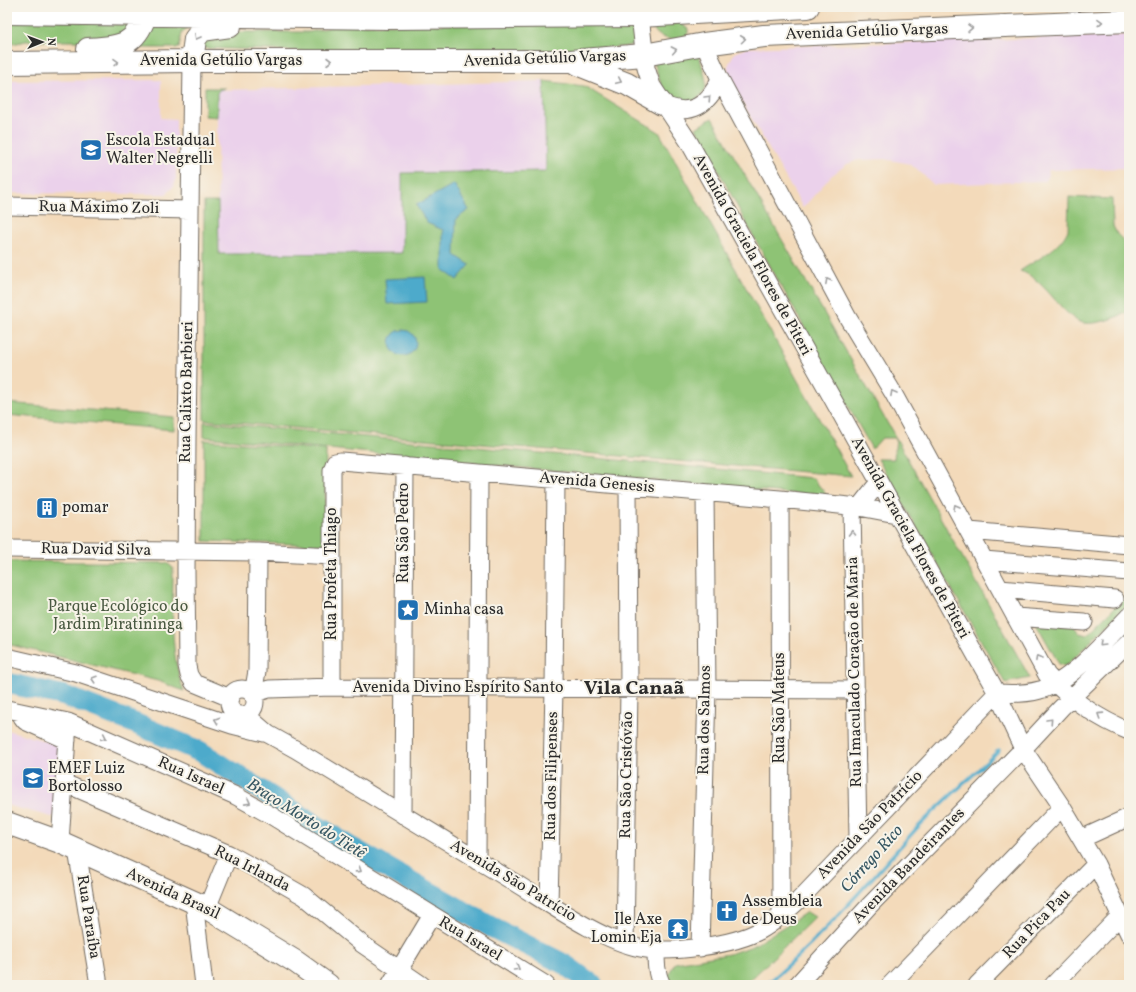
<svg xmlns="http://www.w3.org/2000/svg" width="1136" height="992" font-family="Vollkorn,serif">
<rect width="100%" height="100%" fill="#f7f3e8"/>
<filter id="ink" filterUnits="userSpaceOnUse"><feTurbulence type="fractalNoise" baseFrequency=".025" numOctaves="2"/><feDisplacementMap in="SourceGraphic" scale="8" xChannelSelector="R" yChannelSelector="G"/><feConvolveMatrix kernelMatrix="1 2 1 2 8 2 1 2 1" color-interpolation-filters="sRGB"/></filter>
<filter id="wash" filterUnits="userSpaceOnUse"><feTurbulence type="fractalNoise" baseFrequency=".012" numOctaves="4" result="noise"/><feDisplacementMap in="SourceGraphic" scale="16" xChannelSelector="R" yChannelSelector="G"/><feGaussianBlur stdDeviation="0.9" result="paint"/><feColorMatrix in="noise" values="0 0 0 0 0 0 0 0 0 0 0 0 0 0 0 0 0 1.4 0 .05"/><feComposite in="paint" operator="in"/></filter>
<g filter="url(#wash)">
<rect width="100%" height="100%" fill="#f3daba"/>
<!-- built -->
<path fill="#ebd1eb" d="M1129,35V168L1049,170L1046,181L934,185L916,168L906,163L884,159L858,160L847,164L831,176L803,208L732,84L728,72V66L733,55L737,52L747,48Z
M161,80V118L176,119V181L173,187L166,194L7,193V81Z
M544,81L546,171L402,173V253L218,254L217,93L219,90Z
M7,730L59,745L56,815L52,817L7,805Z"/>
<!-- green -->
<path fill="#8ec375" stroke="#5c7750" d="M7,17L129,25L119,41H26L7,45Z
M678,21L688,29V33C681,44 655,40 653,26Z
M149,23L191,24L182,33L179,48H138L147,36Z
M633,24L636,44L623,47L533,51L340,52L199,48L203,39L229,32H310L340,25Z
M699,54C707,88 714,87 684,109L664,94L654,62Z
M544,81L584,86L659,132L851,476L204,420V202H218L219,254L402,253V173L546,171Z
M205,88H225L219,90L217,93V117L205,116Z
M712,118L896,438L1030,678L1005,683L878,459H894L896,438H882L872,449L745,221L696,128Z
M1069,197L1112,199L1113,226L1117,234L1129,246V312C1115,317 1099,325 1084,323C1065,321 1045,278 1020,271C1036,260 1060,249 1068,230Z
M7,403L174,417V430L7,415Z
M204,422L813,478L828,497L204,437Z
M204,440L326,450L324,545L204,541Z
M7,561L167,563L173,568C173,608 169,653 184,691L158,681L7,644Z
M1129,593V603L1068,664L1064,666L1059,664L1036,623L1073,625L1079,633L1087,635Z
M807,912L815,917L745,985H669L668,975L675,963L729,954L753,946Z"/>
<!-- water -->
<path fill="#4daacb" stroke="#3c6a7b" d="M454,184L469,210L456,219L455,255L470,265L457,280L443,270V230L427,223L416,205Z
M425,277L427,302L387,304L385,279Z
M390 343a13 13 0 1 1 26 0a13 13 0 1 1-26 0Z"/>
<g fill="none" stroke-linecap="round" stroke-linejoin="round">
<!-- stream -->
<path stroke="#4daacb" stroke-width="3.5" d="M766,985C822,938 868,882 917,828C943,801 972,777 999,750"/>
<!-- river -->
<path stroke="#4daacb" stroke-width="21" d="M7,683L65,696L134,723L201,752L352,848L493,928L564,964L593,985"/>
</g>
</g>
<g filter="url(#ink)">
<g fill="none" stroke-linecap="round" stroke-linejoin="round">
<!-- minor casing -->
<g stroke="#71685d" stroke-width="19">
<path id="minor" d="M639,7L646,68L652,86L689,142L997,693L1023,749L1062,807L1096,864L1129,934
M704,44L720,79L848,318L892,391L1047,675C1068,698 1100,720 1129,731
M192,61L187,439L186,571L187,666L189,675L194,683L230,698
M662,104C691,118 708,105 720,79
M7,206L190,210
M780,499L781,917
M852,507L858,838
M859,507L879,482
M969,531L1129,545
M7,549L258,552L332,556
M258,552L257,671L253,694L269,689L332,687L856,690
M984,560L1129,572
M1000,589L1115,599
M1015,617L1084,622
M7,657L76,673L232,725L264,733
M332,687V470L335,462L341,461L780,499L859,507L896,514
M229 702a13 13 0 1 1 26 0a13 13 0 1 1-26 0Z
M7,709L68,722L236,796L272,816L546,985
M246,715L268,734L295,749C367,793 439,837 512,881C547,902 600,940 640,948C669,954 735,945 761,930C775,922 787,911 799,900L997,693C1011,694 1026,694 1040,690C1070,683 1107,639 1129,616
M22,717L25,721L67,740
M64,783L229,854L262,872L304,896L362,944L422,985
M403,815L405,466
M1081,839L1129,817
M60,842L68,722
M77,850L99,985
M477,860L479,473
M194,902L204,985
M549,904L554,689L556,480
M207,908L229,854
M625,944L629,689L628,486
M700,948L707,690L705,493
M656,950C656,962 656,974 662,985
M390,985L432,915
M797,985L869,906L1023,749L1061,708L1129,642
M890,985L1062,807
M977,985L1096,864
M1053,985L1121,915"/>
</g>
<!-- major casing -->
<g stroke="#71685d" stroke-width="24">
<path id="major" d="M7,13L389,18L639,16L808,7
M88,49C119,47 135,47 146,14
M192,61L195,39L202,30L230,26
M7,63L192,61H570L644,55L704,44L764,36L1129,21
M577,64L627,84L662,104
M7,823L60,842L207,908L296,962L328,985"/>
</g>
<!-- minor -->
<use href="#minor" stroke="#fff" stroke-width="17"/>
<!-- major -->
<use href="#major" stroke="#fff" stroke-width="22"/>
</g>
<!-- one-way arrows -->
<defs><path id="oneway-chevron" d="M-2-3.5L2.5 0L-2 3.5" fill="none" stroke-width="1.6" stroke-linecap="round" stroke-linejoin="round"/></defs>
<g stroke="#a0a0a0">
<use href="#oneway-chevron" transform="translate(1100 22) rotate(-2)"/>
<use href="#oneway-chevron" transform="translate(970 28) rotate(-2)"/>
<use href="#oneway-chevron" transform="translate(197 37) rotate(119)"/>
<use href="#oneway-chevron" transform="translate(743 39) rotate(-7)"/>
<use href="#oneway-chevron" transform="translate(674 50) rotate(-11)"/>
<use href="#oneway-chevron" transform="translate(329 61)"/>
<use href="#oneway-chevron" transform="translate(116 62) rotate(-1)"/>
<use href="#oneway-chevron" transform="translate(619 81) rotate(25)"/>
<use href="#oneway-chevron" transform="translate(708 98) rotate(-47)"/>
<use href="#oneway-chevron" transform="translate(828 281) rotate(-118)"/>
<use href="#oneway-chevron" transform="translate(893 393) rotate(-119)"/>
<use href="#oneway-chevron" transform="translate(956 507) rotate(-119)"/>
<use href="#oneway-chevron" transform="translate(852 533) rotate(-91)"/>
<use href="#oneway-chevron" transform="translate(1102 644) rotate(135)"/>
<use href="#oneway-chevron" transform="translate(1038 658) rotate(-119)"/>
<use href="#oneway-chevron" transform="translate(94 679) rotate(-162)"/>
<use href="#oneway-chevron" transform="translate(1100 715) rotate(-147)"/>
<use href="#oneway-chevron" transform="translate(217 720) rotate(-161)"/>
<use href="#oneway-chevron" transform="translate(1050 721) rotate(-47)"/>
<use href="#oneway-chevron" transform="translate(104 737) rotate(24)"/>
<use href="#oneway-chevron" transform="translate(248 802) rotate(28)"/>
<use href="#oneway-chevron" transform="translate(359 870) rotate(33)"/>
<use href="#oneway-chevron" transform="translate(517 968) rotate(31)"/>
</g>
</g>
<!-- icons -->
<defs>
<g id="school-square" transform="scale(1.15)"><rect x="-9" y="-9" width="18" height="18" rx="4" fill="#1f6fb2" stroke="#f7f3e8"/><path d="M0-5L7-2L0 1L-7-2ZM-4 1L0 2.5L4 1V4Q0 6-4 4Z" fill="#fff"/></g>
<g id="building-square" transform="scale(1.15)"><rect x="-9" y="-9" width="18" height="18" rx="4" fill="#1f6fb2" stroke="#f7f3e8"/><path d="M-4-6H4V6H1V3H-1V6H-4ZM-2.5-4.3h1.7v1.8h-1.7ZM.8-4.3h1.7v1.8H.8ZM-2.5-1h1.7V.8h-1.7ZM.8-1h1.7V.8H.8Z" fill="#fff"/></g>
<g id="sight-square" transform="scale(1.15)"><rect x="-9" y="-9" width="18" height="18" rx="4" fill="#1f6fb2" stroke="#f7f3e8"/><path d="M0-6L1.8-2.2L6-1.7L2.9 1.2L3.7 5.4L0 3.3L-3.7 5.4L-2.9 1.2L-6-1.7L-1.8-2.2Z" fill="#fff"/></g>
<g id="church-square" transform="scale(1.15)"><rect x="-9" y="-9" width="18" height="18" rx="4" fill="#1f6fb2" stroke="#f7f3e8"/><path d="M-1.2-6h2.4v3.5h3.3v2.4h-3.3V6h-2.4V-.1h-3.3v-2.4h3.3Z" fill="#fff"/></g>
<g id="temple-square" transform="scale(1.15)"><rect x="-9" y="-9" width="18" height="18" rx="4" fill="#1f6fb2" stroke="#f7f3e8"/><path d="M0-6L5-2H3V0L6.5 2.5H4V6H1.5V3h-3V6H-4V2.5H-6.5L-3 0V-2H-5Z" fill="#fff"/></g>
</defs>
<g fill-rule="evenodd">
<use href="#school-square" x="91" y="150"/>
<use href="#building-square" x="47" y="508"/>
<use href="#sight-square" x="408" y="610"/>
<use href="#school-square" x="33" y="778"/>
<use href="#church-square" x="727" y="911"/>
<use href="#temple-square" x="678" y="929"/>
</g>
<g text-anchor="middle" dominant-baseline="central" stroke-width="4" stroke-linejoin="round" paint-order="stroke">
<!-- street labels -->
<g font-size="16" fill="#2b2b2b" stroke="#f7f3e8">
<text transform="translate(867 32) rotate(-2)">Avenida Getúlio Vargas</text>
<text transform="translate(545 59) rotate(-2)">Avenida Getúlio Vargas</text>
<text x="221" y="61">Avenida Getúlio Vargas</text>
<text transform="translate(99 208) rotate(1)">Rua Máximo Zoli</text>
<text transform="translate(752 255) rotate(61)">Avenida Graciela Flores de Piteri</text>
<text transform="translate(187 392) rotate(-89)">Rua Calixto Barbieri</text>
<text transform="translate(597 483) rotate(5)">Avenida Genesis</text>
<text transform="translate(404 533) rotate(-90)">Rua São Pedro</text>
<text transform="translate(910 538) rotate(61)">Avenida Graciela Flores de Piteri</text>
<text transform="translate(96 550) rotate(1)">Rua David Silva</text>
<text transform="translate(332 574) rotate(-90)">Rua Profeta Thiago</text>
<text transform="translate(855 672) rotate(-91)">Rua Imaculado Coração de Maria</text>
<text x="458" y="688">Avenida Divino Espírito Santo</text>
<text transform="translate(780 708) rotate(-90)">Rua São Mateus</text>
<text transform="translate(705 720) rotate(-89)">Rua dos Salmos</text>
<text transform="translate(627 775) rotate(-89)">Rua São Cristóvão</text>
<text transform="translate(191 776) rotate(24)">Rua Israel</text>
<text transform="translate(552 776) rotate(-89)">Rua dos Filipenses</text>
<text transform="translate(870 825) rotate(-46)">Avenida São Patrício</text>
<text transform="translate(909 866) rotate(-46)">Avenida Bandeirantes</text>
<text transform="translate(252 869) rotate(27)">Rua Irlanda</text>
<text transform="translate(513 881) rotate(31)">Avenida São Patrício</text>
<text transform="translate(173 894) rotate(25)">Avenida Brasil</text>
<text transform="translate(88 917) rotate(81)">Rua Paraíba</text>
<text transform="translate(1037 924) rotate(-46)">Rua Pica Pau</text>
<text transform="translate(470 939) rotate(31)">Rua Israel</text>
</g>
<!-- poi labels -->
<g font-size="16" fill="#2b2b2b" stroke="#f7f3e8" text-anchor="start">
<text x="106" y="141">Escola Estadual<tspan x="106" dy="18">Walter Negrelli</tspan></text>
<text x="62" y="508">pomar</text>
<text x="424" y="610">Minha casa</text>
<text x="48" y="769">EMEF Luiz<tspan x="48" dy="18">Bortolosso</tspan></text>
<text x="742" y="902">Assembleia<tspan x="742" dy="18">de Deus</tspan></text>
<text x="662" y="920" text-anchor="end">Ile Axe<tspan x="662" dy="18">Lomin Eja</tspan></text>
</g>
<!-- park labels -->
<g font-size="16" fill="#495941" stroke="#f7f3e8">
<text x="118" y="607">Parque Ecológico do<tspan x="118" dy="18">Jardim Piratininga</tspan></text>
</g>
<!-- water labels -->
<g font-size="17" font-style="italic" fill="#375763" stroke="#f7f3e8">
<text transform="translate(306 819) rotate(32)">Braço Morto do Tietê</text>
<text transform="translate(872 859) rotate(-48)">Córrego Rico</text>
</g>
<!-- district labels -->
<g font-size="20" font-weight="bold" fill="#2b2b2b" stroke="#f7f3e8">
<text x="634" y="689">Vila Canaã</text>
</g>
</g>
<!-- margin -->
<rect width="1136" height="992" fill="none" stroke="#f7f3e8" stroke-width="24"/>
<!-- north arrow -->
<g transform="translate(42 42) rotate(89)" stroke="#f7f3e8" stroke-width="3" paint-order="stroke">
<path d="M0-3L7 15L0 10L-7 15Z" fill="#2b2b2b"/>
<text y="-6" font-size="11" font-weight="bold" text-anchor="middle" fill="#2b2b2b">N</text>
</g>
</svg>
